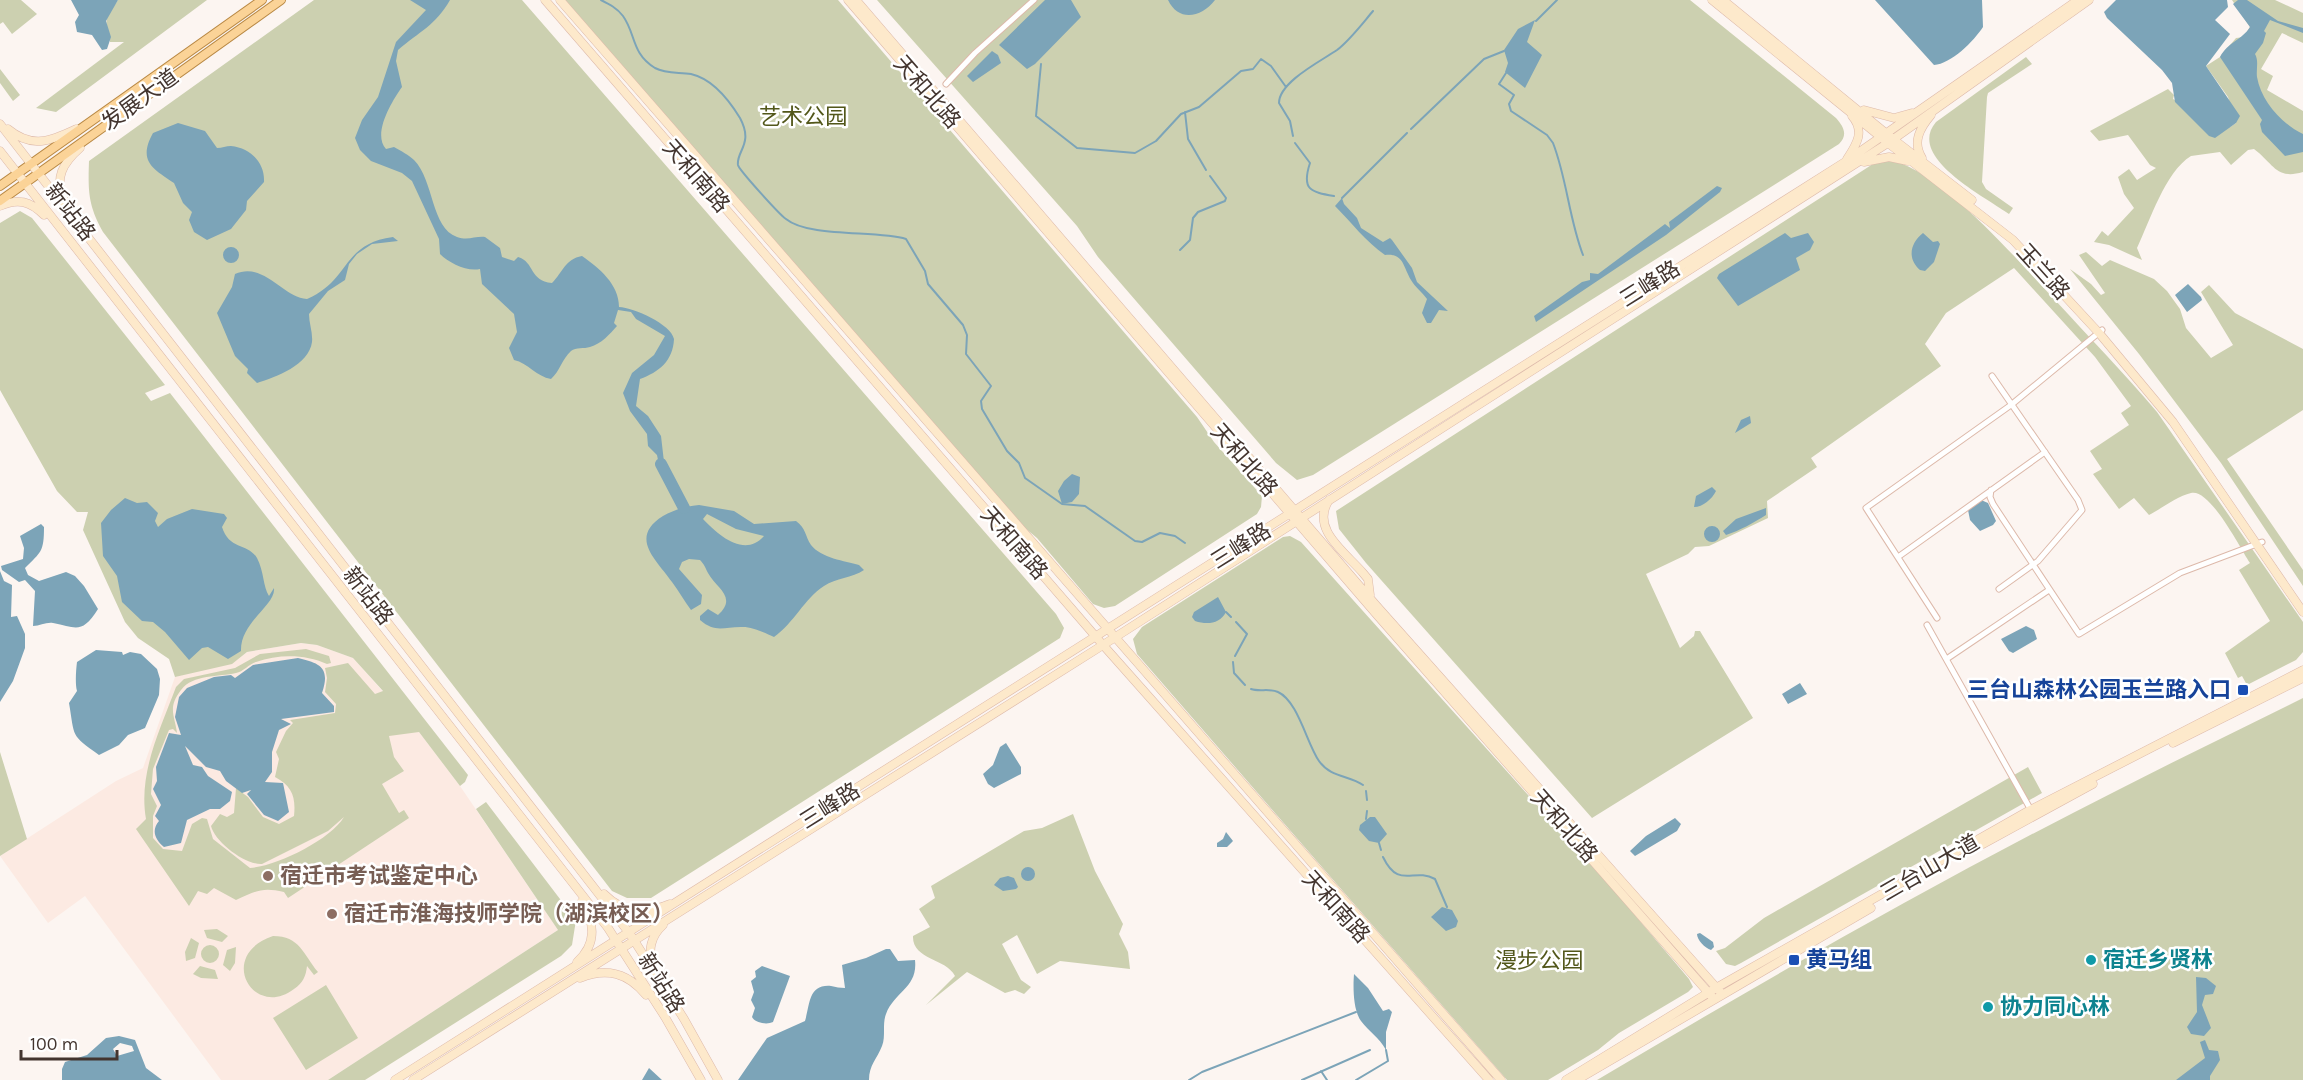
<svg xmlns="http://www.w3.org/2000/svg" width="2303" height="1080" font-family="Karla,'Noto Sans SC',sans-serif">
<rect width="100%" height="100%" fill="#fcf5f1"/>
<!-- built -->
<path fill="#fceae2" d="M301,643L317,645L353,658L419,732L460,786L558,930L328,1080H221L85,896L48,923L0,856L116,781L143,768L175,677L237,660L247,652Z"/>
<!-- green -->
<path fill="#ccd0b0" d="M0,0H21L37,14L12,34L3,22L0,24Z
M118,0H207L56,112L36,108L124,42H110C110,36 108,33 107,27C104,16 113,8 118,0Z
M314,0H522L1056,614L1064,628L1060,638L651,898H627L612,891L103,232C88,205 88,191 89,161Z
M563,0H838L1197,417L1214,442L1262,496L1261,507L1257,514L1115,606L1104,608L1093,604L1037,538L1019,523Z
M877,0H1690L1836,118C1844,127 1848,135 1839,144L1313,475L1297,480L1276,463L1098,257L1077,226Z
M2232,0H2275L2303,13V43L2282,33L2261,69L2273,76L2267,90L2303,111V172C2276,180 2274,164 2254,149L2248,150L2231,165L2220,152L2191,156C2165,172 2150,221 2137,248L2142,260L2109,245L2094,242L2102,231L2108,236L2134,208L2124,194L2118,177L2129,169L2137,180L2156,168L2150,165L2128,135L2099,141L2090,131L2168,89L2174,95L2173,99L2230,127L2236,123L2228,97L2206,66L2220,57L2236,38L2244,37L2250,27Z
M2026,57L2032,64L1988,93L1987,97L1982,182L1986,189L2013,208L2009,214C1984,196 1906,157 1936,122Z
M0,69L20,95L13,101L0,83Z
M1887,159C1940,169 2017,260 2055,300C2089,337 2124,373 2157,412L2303,622V652L2296,660L2247,685L2242,676L2238,678L2225,653L2270,621L2239,570L2250,563C2240,548 2210,488 2191,493C2177,496 2161,509 2149,515L2134,498L2119,509L2093,474L2102,469L2090,451L2129,425L2121,413L2131,406L2095,357L2014,268L1946,313L1925,344L1941,366L1811,458L1817,467L1767,501L1768,518L1709,546L1695,547L1688,554L1646,574L1680,648L1694,636L1695,631H1700L1753,718L1592,818L1366,563L1339,529L1336,511L1876,162Z
M20,211L32,218L165,385L145,393L151,401L170,393L468,775L465,782L460,786L419,732L389,736L394,757L404,771L382,784L399,813L404,810L409,818L288,898L284,892C262,887 256,891 236,900L214,888L207,894L198,891L189,906L136,829L146,819C138,773 160,730 176,687L184,679L235,668L260,654L306,649L329,656L331,663L327,664C305,654 279,654 256,662C249,664 243,672 236,673C219,677 193,674 181,690C167,708 175,716 177,733L173,729L169,730L153,769L151,794L157,806L153,816V838L163,849L182,851L192,824L202,818L207,819L213,839L250,868C277,866 330,840 344,817L328,831L262,864C245,865 215,842 211,826L220,814L227,817L234,813L236,788L248,797L263,817L279,824L294,816C296,797 292,786 275,777L279,759L276,752L286,731L293,723L290,720L335,713L336,704L325,692L327,678L325,668L348,663L375,694L383,691L353,658L317,645L301,643L247,652L232,664L175,677L169,659L138,638L125,622L83,530L88,512H77L57,491L0,390V223Z
M2086,252L2102,266L2110,260L2154,279L2167,291L2180,309L2186,328L2211,358L2233,345L2201,292L2209,285L2235,313L2303,349V410L2227,459L2303,570V586L2221,463L2139,354L2070,269L2091,284L2101,295L2105,293L2079,255Z
M1290,536L1301,542L1617,894L1689,979L1693,987L1688,992L1619,1033L1598,1050L1548,1080H1507L1137,654L1133,639L1142,627L1283,537Z
M2303,698V1080H1597C1767,979 1939,880 2116,791C2178,759 2241,729 2303,698Z
M0,752L27,839L0,856Z
M2028,767L2042,793L1741,963L1735,966L1726,964L1716,951L1725,948L1764,918Z
M486,802L576,920L572,945L561,956L365,1080H328L558,930L476,809Z
M1073,814L1095,871L1123,924L1119,934L1128,952L1130,969L1060,961L1037,974L1017,935L1002,944L1021,980L1031,987L1024,994L1015,990L1005,993L967,972L926,1005L955,976C946,958 912,960 913,936L930,927L919,909L935,898L931,886L1024,831L1042,828Z
M217,929L228,936L222,942L207,938L204,930Z
M273,936C300,936 303,954 318,972L314,975L307,966C306,976 303,983 294,989C253,1020 216,955 273,936Z
M191,938L199,943L195,958L186,961L185,952Z
M201 954a9 9 0 1 1 18 0a9 9 0 1 1-18 0Z
M236,947L235,963L230,971L223,965L227,950Z
M200,966L215,970L218,979L201,978L193,974Z
M326,985L358,1038L306,1070L273,1018Z"/>
<!-- water -->
<path fill="#7ca4b8" fill-rule="evenodd" d="M71,0H118L106,21L111,37L107,49L102,50L92,35L77,32L75,22L79,15Z
M410,0H450C436,25 419,32 398,50L396,61L402,87C392,101 372,134 386,149L394,147C401,151 409,155 414,160C434,180 431,228 457,237C468,241 475,236 485,237L500,248L502,257L514,261L518,257C535,262 529,281 552,283C563,272 565,259 582,256C599,268 619,284 619,307C634,308 671,324 674,339C673,361 659,372 640,379L636,406L648,416L661,436L664,462L659,465L657,455L648,446L647,434L630,411L623,393L632,373L654,355L665,336L636,319L631,312L618,310L614,323L617,326C610,334 601,344 590,347C584,349 576,347 571,351C562,359 560,371 551,379C537,377 528,363 514,360L509,348L517,332L514,314L482,284L480,269C467,272 449,263 440,254L439,239L412,181L402,173L371,161L360,150L355,138L362,120L378,97L396,42L426,10Z
M1045,0H1071L1081,17L1035,64L1027,69L999,45Z
M1168,0H1215C1202,17 1179,23 1168,0Z
M1875,0H1982L1983,27C1974,41 1951,64 1934,65Z
M2116,0H2227L2228,7L2215,20L2230,34L2206,66L2240,116L2236,123L2215,138L2209,136L2175,102L2172,83L2162,70L2107,18L2104,12Z
M2238,0H2247L2278,21L2303,28V33L2270,20L2264,31L2266,33L2263,43L2255,54C2259,61 2256,69 2257,77C2261,101 2282,124 2303,134V152L2285,156L2262,132L2260,124L2262,120L2220,57C2228,42 2242,40 2250,27L2233,4Z
M1535,20L1527,42L1542,55L1525,88L1505,72L1508,63L1504,50L1518,29Z
M992,51L998,55L1001,63L973,82L967,76Z
M178,123L205,131L217,148C222,148 226,146 231,146C251,148 265,163 264,182L247,201L246,210L231,229L207,240L194,232L189,220L192,212L183,203L174,183C154,169 137,162 153,133Z
M1717,186L1722,188L1720,192L1666,235L1536,322L1534,316L1582,282L1590,280V273L1598,274L1665,224L1670,228L1669,222Z
M1342,198L1344,204L1357,218L1361,228L1383,242L1390,238L1392,240L1412,268L1417,282L1448,311L1439,310L1431,323H1427L1422,313L1427,299C1422,292 1415,287 1411,280C1403,267 1404,253 1385,255C1366,242 1351,222 1335,206Z
M1785,233L1791,238L1808,233L1814,242L1810,250L1796,258L1800,270L1738,306L1717,278L1719,274Z
M1923,233L1933,242L1938,241L1940,244L1934,262L1925,271L1920,270C1907,259 1910,243 1923,233Z
M393,237L398,241L372,244L357,254L349,264L345,280L328,291L309,314C309,323 313,333 312,342C309,365 276,377 257,383L247,373L248,369L235,356L217,313L232,287L235,274C264,261 283,298 307,299C351,280 341,244 393,237Z
M223 255a8 8 0 1 1 16 0a8 8 0 1 1-16 0Z
M2188,284L2201,297L2202,300L2187,312L2175,295Z
M1750,416L1751,423L1735,433L1741,420Z
M1072,474L1080,477L1079,494L1072,502L1062,504L1058,491L1064,481Z
M1712,487L1716,491C1712,499 1703,507 1694,507L1696,496Z
M125,498L137,503L147,502L158,513L155,521L158,527L167,519L192,509L224,514L227,518L222,527C229,550 248,543 257,558C264,571 263,587 269,596L274,588C276,605 240,622 241,651L228,659L208,647L202,648L189,660L165,632L153,622L142,621L122,602L117,576L103,556L101,523L111,510Z
M1981,500L1988,503L1996,521L1993,525L1980,531L1970,520L1968,510Z
M699,505L734,511L754,524L796,521C806,528 805,536 811,545C821,558 845,561 859,565L864,570C852,578 836,578 824,586C804,599 794,623 774,637C765,633 751,626 741,627C723,627 715,633 700,620V616L708,609L718,615C738,597 716,588 708,573C705,567 704,564 700,560L689,559L682,562L679,569L702,595L701,604L691,610C684,601 679,591 672,582C657,560 628,538 663,516C674,510 686,506 699,505ZM707,514L736,529L764,536C745,558 719,536 703,519Z
M1766,508V515C1753,523 1741,530 1726,535L1723,531L1736,519Z
M41,524L44,527C44,552 41,552 25,568L28,575L39,581L66,572L75,576L84,586L98,609C82,634 77,628 53,623C46,622 40,626 33,626L35,591L25,580L19,582L2,570L1,566L23,559L24,548L20,536Z
M1704 534a8 8 0 1 1 16 0a8 8 0 1 1-16 0Z
M0,571L4,581L12,585L11,617L17,616L25,634V648L13,681L0,702Z
M1218,597L1226,612C1220,624 1207,625 1195,621L1192,617L1194,612Z
M2026,626L2034,630L2037,639L2013,653L2009,651L2001,639Z
M96,650L122,652L123,655L130,652L141,654L157,669L160,679L159,695L145,728L128,735L119,745L99,755C70,734 75,738 69,703L77,691C75,684 76,670 77,662Z
M298,658C319,663 331,667 322,693L334,706V712L281,719L291,724L279,730L272,752V772L265,782L283,783L289,812L278,821L264,815L247,794L251,790L242,793L226,781L220,771L206,767L185,746L193,765L202,767L208,776L232,792L230,801L220,809H210L187,820L181,843L164,847C155,840 151,830 159,821L155,816L161,805L153,789L157,781L156,767L169,733L181,735L175,717L179,697L187,688L214,677L231,675L235,678L253,665Z
M1800,683L1807,694L1788,704L1782,694Z
M1006,743L1021,767V774L994,788L988,784L983,774L993,765L1000,747Z
M1370,817H1375L1387,834L1379,843L1369,841L1359,830L1360,825Z
M1675,818L1681,824L1677,831L1635,856L1630,851L1646,836Z
M1226,832L1233,841L1227,847H1217V843L1223,839Z
M1021 874a7 7 0 1 1 14 0a7 7 0 1 1-14 0Z
M1008,876L1014,878L1018,887L1016,889L1003,891L994,885L1000,878Z
M1442,907L1452,910L1458,921L1456,927L1446,931L1431,917Z
M1700,933L1713,942L1714,947L1711,950C1705,948 1697,940 1697,934Z
M886,949H890L898,961L915,960C918,988 895,991 886,1014C882,1024 886,1036 882,1046C877,1059 869,1065 869,1080H738L767,1038L805,1021C810,1005 808,984 831,986C836,987 840,988 845,988L842,965L866,958Z
M762,966L790,976L773,1022C767,1025 755,1023 752,1017L755,1008L751,1000L754,992L751,981L756,977L755,971Z
M1354,974L1368,988L1383,1011L1389,1009L1392,1012L1386,1032V1050C1379,1037 1369,1032 1361,1021C1353,1010 1353,987 1354,974Z
M2196,977L2206,978L2216,986L2213,994L2205,995L2202,1005L2211,1028L2204,1036L2191,1034L2187,1027L2197,1012Z
M119,1036L135,1040L146,1068L162,1080H62V1069L65,1062L87,1055L106,1038ZM120,1043L132,1046L134,1051L117,1056L113,1049Z
M2205,1040L2209,1050L2218,1051L2220,1060L2210,1076V1080H2176L2205,1058L2200,1042Z
M649,1068L662,1080H642Z"/>
<g fill="none" stroke-linecap="round" stroke-linejoin="round">
<!-- stream -->
<path stroke="#7ca4b8" stroke-width="2" d="M601,0C609,4 617,8 623,16C636,34 631,53 655,68C666,74 679,72 691,74C713,79 729,100 740,118C754,144 736,151 738,165C739,170 780,215 786,219C809,238 878,230 906,239L925,271L928,284L963,325L967,335L966,354L991,386L981,401L982,409L1007,451L1019,463L1025,478L1062,504L1085,506L1135,541L1142,542L1160,533L1175,536L1185,543
M1536,21L1557,0
M1041,64L1036,116L1077,148L1135,153L1156,141L1181,114L1199,107L1241,71L1253,69L1261,59L1271,66L1286,87
M1506,73L1499,84L1514,95L1509,104L1511,111L1547,135L1553,143C1567,179 1569,219 1583,255
M1185,112L1188,139L1206,170
M1411,129L1484,59L1504,51
M1293,136L1290,121L1279,103C1279,82 1321,61 1337,50C1350,40 1362,24 1373,11
M1295,143L1310,163C1301,190 1311,192 1334,196
M1342,198L1407,133
M1180,250L1190,240L1193,218L1198,212L1225,201L1226,198L1210,176
M1226,612L1231,617
M1235,656L1247,634L1236,622
M1233,662L1234,673L1245,685
M1251,689C1259,692 1270,688 1278,692C1298,701 1307,744 1319,761C1331,778 1349,775 1363,785
M1366,791L1367,800
M1366,819L1367,811
M1379,843L1381,850
M1383,857C1399,890 1413,867 1435,879L1447,907
M1321,1071L1327,1080
M1189,1080L1202,1072L1356,1012
M1302,1080L1370,1050
M1356,1080L1388,1061L1386,1050"/>
<!-- river -->
<path stroke="#7ca4b8" stroke-width="12" d="M661,464L684,508"/>
<!-- street casing -->
<g stroke="#ddb9aa" stroke-width="7">
<path id="street" d="M946,84L975,53L1034,0
M1992,376L2078,500L2082,510L2038,561L1999,589
M1991,490L1990,497L1993,504L2079,634L2180,573L2262,542
M1898,557L2045,452
M1937,618L1866,508L2011,405L2102,330
M1927,625L2032,812
M1948,658L2049,590"/>
</g>
<!-- secondary casing -->
<g stroke="#ddb9aa" stroke-width="9">
<path id="secondary" d="M545,0L1103,645L1489,1080
M560,0L1501,1080
M848,0L1377,615L1714,999
M856,0L1375,604L1722,994
M1712,0L1888,143L2013,240L2099,333L2173,422L2303,612
M1723,0L1893,139L1972,200
M1864,110L1894,118L1912,113
M0,124L630,934L684,1019L718,1080
M8,129C32,149 51,141 76,129
M0,151L608,928L665,1017L701,1080
M1922,158C1912,142 1920,128 1931,115
M1847,159C1857,144 1865,131 1852,116
M1864,162L1889,157L1908,161
M64,200C54,178 63,163 80,148
M0,206C18,198 30,201 44,215
M1329,500C1310,529 1345,552 1363,573L1368,579L1370,595
M2173,743L2303,678
M1983,844L2093,784
M604,894C624,914 646,914 670,904
M577,962C597,944 595,923 582,901
M654,965C647,951 651,936 663,925
M580,978C607,967 628,973 646,995
M395,1080L1845,162L2078,0
M413,1080L1103,645L1888,143L2089,0
M1566,1080L1716,988L2030,810L2303,670
M1577,1080L1871,908"/>
</g>
<!-- primary casing -->
<g stroke="#b98945" stroke-width="10">
<path id="primary" d="M0,186L262,0
M0,201L281,0"/>
</g>
<!-- street -->
<use href="#street" stroke="#fff" stroke-width="5"/>
<!-- secondary -->
<use href="#secondary" stroke="#fde9cb" stroke-width="8"/>
<!-- primary -->
<use href="#primary" stroke="#fbd397" stroke-width="8"/>
</g>
<!-- markers -->
<g fill="#1a4fb4" stroke="#fff" stroke-width="2">
<rect x="2237" y="684" width="12" height="12" rx="3"/>
<rect x="1788" y="954" width="12" height="12" rx="3"/>
</g>
<g fill="#8d6e63" stroke="#fff" stroke-width="2">
<circle cx="268" cy="876" r="6"/>
<circle cx="332" cy="914" r="6"/>
</g>
<g fill="#0f9aa8" stroke="#fff" stroke-width="2">
<circle cx="2091" cy="960" r="6"/>
<circle cx="1988" cy="1007" r="6"/>
</g>
<g text-anchor="middle" dominant-baseline="central" stroke-width="5" stroke-linejoin="round" paint-order="stroke">
<!-- street labels -->
<g font-size="22" fill="#43352f" stroke="#fff">
<text transform="translate(927 92) rotate(49)">天和北路</text>
<text transform="translate(140 100) rotate(-36)">发展大道</text>
<text transform="translate(696 176) rotate(49)">天和南路</text>
<text transform="translate(70 212) rotate(52)">新站路</text>
<text transform="translate(2043 272) rotate(48)">玉兰路</text>
<text transform="translate(1650 284) rotate(-32)">三峰路</text>
<text transform="translate(1244 460) rotate(49)">天和北路</text>
<text transform="translate(1014 543) rotate(49)">天和南路</text>
<text transform="translate(1241 546) rotate(-32)">三峰路</text>
<text transform="translate(368 596) rotate(52)">新站路</text>
<text transform="translate(830 806) rotate(-32)">三峰路</text>
<text transform="translate(1564 826) rotate(49)">天和北路</text>
<text transform="translate(1930 868) rotate(-30)">三台山大道</text>
<text transform="translate(1336 907) rotate(48)">天和南路</text>
<text transform="translate(661 983) rotate(58)">新站路</text>
</g>
<!-- park labels -->
<g font-size="22" fill="#52571a" stroke="#fff">
<text x="803" y="117">艺术公园</text>
<text x="1539" y="961">漫步公园</text>
</g>
<!-- transit labels -->
<g font-size="22" font-weight="bold" fill="#164399" stroke="#fff" text-anchor="end">
<text x="2231" y="690">三台山森林公园玉兰路入口</text>
<text x="1806" y="960" text-anchor="start">黄马组</text>
</g>
<!-- education labels -->
<g font-size="22" font-weight="bold" fill="#785e54" stroke="#fff" text-anchor="start">
<text x="280" y="876">宿迁市考试鉴定中心</text>
<text x="344" y="914">宿迁市淮海技师学院（湖滨校区）</text>
</g>
<!-- culture labels -->
<g font-size="22" font-weight="bold" fill="#0d838f" stroke="#fff" text-anchor="start">
<text x="2103" y="960">宿迁乡贤林</text>
<text x="2000" y="1007">协力同心林</text>
</g>
</g>
<!-- scale -->
<path d="M21 1050v9h96v-9" fill="none" stroke="#43352f" stroke-width="3"/>
<text x="30" y="1050" font-size="18" fill="#43352f" stroke="#ffffff" stroke-width="4.5" paint-order="stroke">100 m</text>
</svg>
